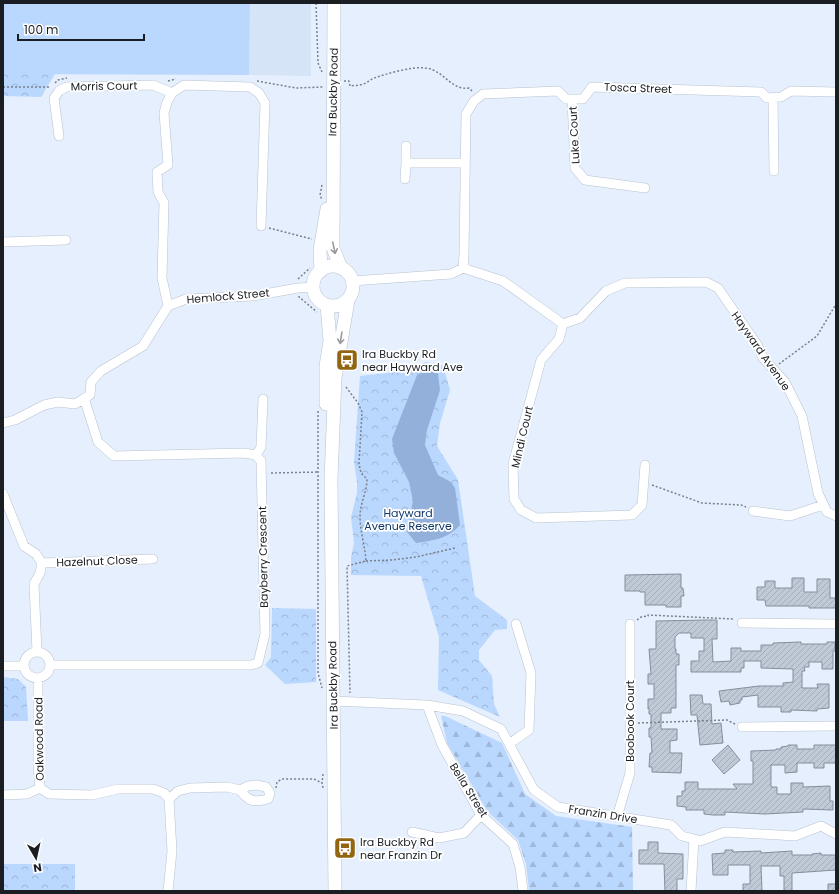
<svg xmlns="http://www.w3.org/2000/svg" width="839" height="894" font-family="Poppins,sans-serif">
<defs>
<pattern id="forest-firs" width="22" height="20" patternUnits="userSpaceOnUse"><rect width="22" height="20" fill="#bad7fe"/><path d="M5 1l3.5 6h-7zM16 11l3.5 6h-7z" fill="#9fb8d9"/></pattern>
<pattern id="park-crowns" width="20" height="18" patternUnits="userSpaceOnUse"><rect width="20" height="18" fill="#bad7fe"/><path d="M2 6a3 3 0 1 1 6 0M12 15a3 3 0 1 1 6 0" fill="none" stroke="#9fb8d9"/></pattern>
<pattern id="building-hatch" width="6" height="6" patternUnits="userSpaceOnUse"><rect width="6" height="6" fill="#c0cad7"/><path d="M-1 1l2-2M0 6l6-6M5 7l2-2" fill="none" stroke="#a4adb8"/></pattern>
</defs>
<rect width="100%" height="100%" fill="#e5effd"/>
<!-- built -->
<path fill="#d6e4f8" d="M250,3H311V76L249,75Z"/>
<!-- grass -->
<path fill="#bad7fe" d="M3,3H250L249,75L3,74Z"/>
<!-- forest -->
<path fill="url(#forest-firs)" d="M441,716H445L502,743L525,794L556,816L632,827L633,891H529L526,864L518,840L487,811L447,743Z"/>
<!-- park -->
<path fill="url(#park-crowns)" d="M3,74H55L41,97L3,96Z
M426,362L443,366L450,390L440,423L437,446L458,480L475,596L507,620V629L495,630L479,650V660L492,676L494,704L500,717L438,690L439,637L421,576L351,575V557L354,543L351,517L357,493V482L354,462L360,376L405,371Z
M272,608L316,609V682L285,684L265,665L271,657Z
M3,677L18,679L26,687L28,721H3Z
M3,864H75V891H3Z"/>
<!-- water -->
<path fill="#92b0d9" d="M428,370L438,374L440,390L427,430L425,445L438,475L451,482L455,488L460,525C448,539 434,540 416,543L407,532L413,501L409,482L394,453L392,439L417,375Z"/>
<!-- building -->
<path fill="url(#building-hatch)" stroke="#858e9a" d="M681,574V588H683L684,596H681V607H666V605H645V592H640V591H625V575Z
M792,578H804V592H817V579H830V598H836V608H809V606H766L765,600H757V587H765V581H775V588H792Z
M706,620H717V639H712L713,662L731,661V648H741V651H761V645H773V643L801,642V644H827V642H835V651H833V669H822V662H809V667H804L805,671H802V688H818L817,684H829V708L817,709V711L791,710V712H781V707H758V695L742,697V700H740V703L730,705L729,701L721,702L719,691L759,686H783V683L793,682V669L761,668V661H744V668H741V672H691V661H699V651H704V638H691V633H679L675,637V649H676V654H679V665H676V708H671V713H661V729H677V740L670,741V753H682L681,773L652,772V767H649L650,753H652L651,737H649V728H651V714H649V708L648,709V699H654V684H648V674H651L649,649H656V621Z
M690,695H702L703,704H711L712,724L721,723L723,743L700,745L697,715H691Z
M728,745L740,760L724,774L712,760Z
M788,745H797V749H814V745H836V763H824V768H814V763H797V772L785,773V765H771V787H777V794H791V783H803V787L830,786V801H833V810L803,809V812L765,814L725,812V815H713L704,814V810H686V807L677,806V796H682V791H685V782H698V789H737L733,784H753V761H751V751L776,750V749H781V747L788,746Z
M648,842H658V853L683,854V879H677V891H665L664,864H639V850H648Z
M725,850H733V852L761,851V853L792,851V855H812V854L821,853V855H836V870L792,873V891H784V876H780V866H761L762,891H743V884H750V865H728V875H713L712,854L725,853Z
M828,884H836V891H828Z"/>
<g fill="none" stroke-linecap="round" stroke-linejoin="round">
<!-- street casing -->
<g stroke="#b8c2cf" stroke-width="10">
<path id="street" d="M773,98L774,171
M572,99L575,168L585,180L645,188
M59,136L54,98L59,91L66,87L153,85L172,93
M406,146V163
M405,179L406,163H465
M3,242L66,240
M463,268L464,254L466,114L474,101L483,94L558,91L566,99H583L592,87L761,92L767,98L781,97L791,91L836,92
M352,281L451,274L463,268L503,281L563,324L580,318L606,291L625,283L706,282L718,288L758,346L763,358L785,382L802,416L818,493L827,512L836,516
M168,306L162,278L164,203L158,192L157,172L168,165L164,113L167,102L172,93L184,85L250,87L259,93L265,103L261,226
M563,324L559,339L541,360L513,464L514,499L521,510L536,518L632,515L642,505L645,465
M3,423L15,420L44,405L58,402L75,404L90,395L91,382L101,371L143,346L168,306L186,299L253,296L298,288L314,287
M256,455L261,447L263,399
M3,494L24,546L36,554L42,563L40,573L34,584L37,652
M753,511L790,516L823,505
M42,563L153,559
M742,623L836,624
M24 665a13 13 0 1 1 26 0a13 13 0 1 1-26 0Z
M51,665H251L258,663L265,634L261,461L256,455L244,453L114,456L98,442L84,398
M3,666H24
M38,678V765L40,788L49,794L92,795L118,789H153L164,793L169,799L172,851L168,891
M333,701L427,705L463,711L501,729L534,790L558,807L671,825L682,836L694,839L691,891
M427,705L442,745L481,815L513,844L520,867L523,891
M742,727L836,726
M509,744L529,730L531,673L516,624
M3,795L27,794L40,788
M169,799L178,791L190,788L227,787L240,790L248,786L257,785L266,787L270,793L268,799C254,803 248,801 240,790
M617,817L630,773V624
M412,832L439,838L464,833L481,815
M694,839L700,841L725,832L795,836L821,826L836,834"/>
</g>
<!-- secondary casing -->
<g stroke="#b8c2cf" stroke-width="14">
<path id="secondary" d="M334,3L333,248L341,268
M313 286a20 20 0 1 1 40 0a20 20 0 1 1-40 0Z
M321,271L320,250L327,209
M326,404V366L330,341L327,305
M335,891L331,479L335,378L348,300"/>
</g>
<!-- path -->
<path stroke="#7a818a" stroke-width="1.5" stroke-dasharray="2 2" stroke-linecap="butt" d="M316,3L318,63L322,72
M168,81L176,79
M257,81L296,88L323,87
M344,81H349L350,86C354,85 359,86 363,84C367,83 370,80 374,78C386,74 413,66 425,68C443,69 451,91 469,88L472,91
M55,83L58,80L67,78
M3,87H51
M322,185L320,195L322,200
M269,228L312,239
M298,279L310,268
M299,296V297L317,312
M779,364L817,336L836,304
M346,387L358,403L362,412L359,464L361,473L367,479C367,492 360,503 360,517C360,531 365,546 366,561L347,566L350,693
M318,411V673L322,688
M271,473L319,472
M652,485L702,503L741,505L746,507
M366,561L392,560L416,557L455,548
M637,620L641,617L648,616V615L734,619
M638,723L727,720L735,724
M323,774L322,783L323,788
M276,788L277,782L282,779H314L322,783"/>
<!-- street -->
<use href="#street" stroke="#fff" stroke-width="9"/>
<!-- secondary -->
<use href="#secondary" stroke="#fff" stroke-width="13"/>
</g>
<!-- one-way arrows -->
<defs><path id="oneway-shaft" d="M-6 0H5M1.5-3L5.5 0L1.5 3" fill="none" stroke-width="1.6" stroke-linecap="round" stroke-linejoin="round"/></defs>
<g stroke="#989a9c">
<use href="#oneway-shaft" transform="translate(334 248) rotate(78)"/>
<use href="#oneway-shaft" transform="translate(341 338) rotate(99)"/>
</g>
<!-- icons -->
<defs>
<g id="bus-square" transform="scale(1.15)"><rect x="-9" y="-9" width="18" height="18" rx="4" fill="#926510" stroke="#fff"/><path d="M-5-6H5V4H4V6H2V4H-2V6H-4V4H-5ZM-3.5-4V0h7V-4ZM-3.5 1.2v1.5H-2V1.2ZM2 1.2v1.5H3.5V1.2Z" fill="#fff"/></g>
</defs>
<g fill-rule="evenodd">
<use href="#bus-square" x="347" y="360"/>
<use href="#bus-square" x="345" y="848"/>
</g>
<g text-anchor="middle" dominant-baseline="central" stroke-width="3.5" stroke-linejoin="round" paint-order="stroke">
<!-- street labels -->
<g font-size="11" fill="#1a1e23" stroke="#fff">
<text transform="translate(104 86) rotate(-1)">Morris Court</text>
<text transform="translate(638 88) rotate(2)">Tosca Street</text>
<text transform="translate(333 92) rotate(-89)">Ira Buckby Road</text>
<text transform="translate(574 135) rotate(-93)">Luke Court</text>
<text transform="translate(228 296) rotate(-5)">Hemlock Street</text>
<text transform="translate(761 351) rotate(55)">Hayward Avenue</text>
<text transform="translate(522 437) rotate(-77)">Mindi Court</text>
<text transform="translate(263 557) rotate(-91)">Bayberry Crescent</text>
<text transform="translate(97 561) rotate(-2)">Hazelnut Close</text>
<text transform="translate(333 685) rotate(-91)">Ira Buckby Road</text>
<text transform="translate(630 721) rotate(-90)">Boobook Court</text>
<text transform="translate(39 739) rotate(-91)">Oakwood Road</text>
<text transform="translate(469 790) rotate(58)">Bella Street</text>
<text transform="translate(603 814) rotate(9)">Franzin Drive</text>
</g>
<!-- poi labels -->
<g font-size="11" fill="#1a1e23" stroke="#fff" text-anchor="start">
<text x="362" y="354">Ira Buckby Rd<tspan x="362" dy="13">near Hayward Ave</tspan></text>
<text x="360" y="842">Ira Buckby Rd<tspan x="360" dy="13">near Franzin Dr</tspan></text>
</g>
<!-- park labels -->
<g font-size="11" fill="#10386b" stroke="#fff">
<text x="408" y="513">Hayward<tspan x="408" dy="13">Avenue Reserve</tspan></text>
</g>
</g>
<!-- border -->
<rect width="839" height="894" fill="none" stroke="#1a1e23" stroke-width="8"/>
<!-- north arrow -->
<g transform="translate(36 858) rotate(171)" stroke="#ffffff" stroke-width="3" paint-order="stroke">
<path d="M0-3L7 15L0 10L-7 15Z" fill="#1a1e23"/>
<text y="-6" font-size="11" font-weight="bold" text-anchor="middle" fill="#1a1e23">N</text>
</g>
<!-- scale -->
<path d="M18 34v6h126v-6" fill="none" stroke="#1a1e23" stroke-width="2"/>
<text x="24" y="34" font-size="12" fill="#1a1e23" stroke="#ffffff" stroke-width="3" paint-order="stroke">100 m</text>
</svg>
